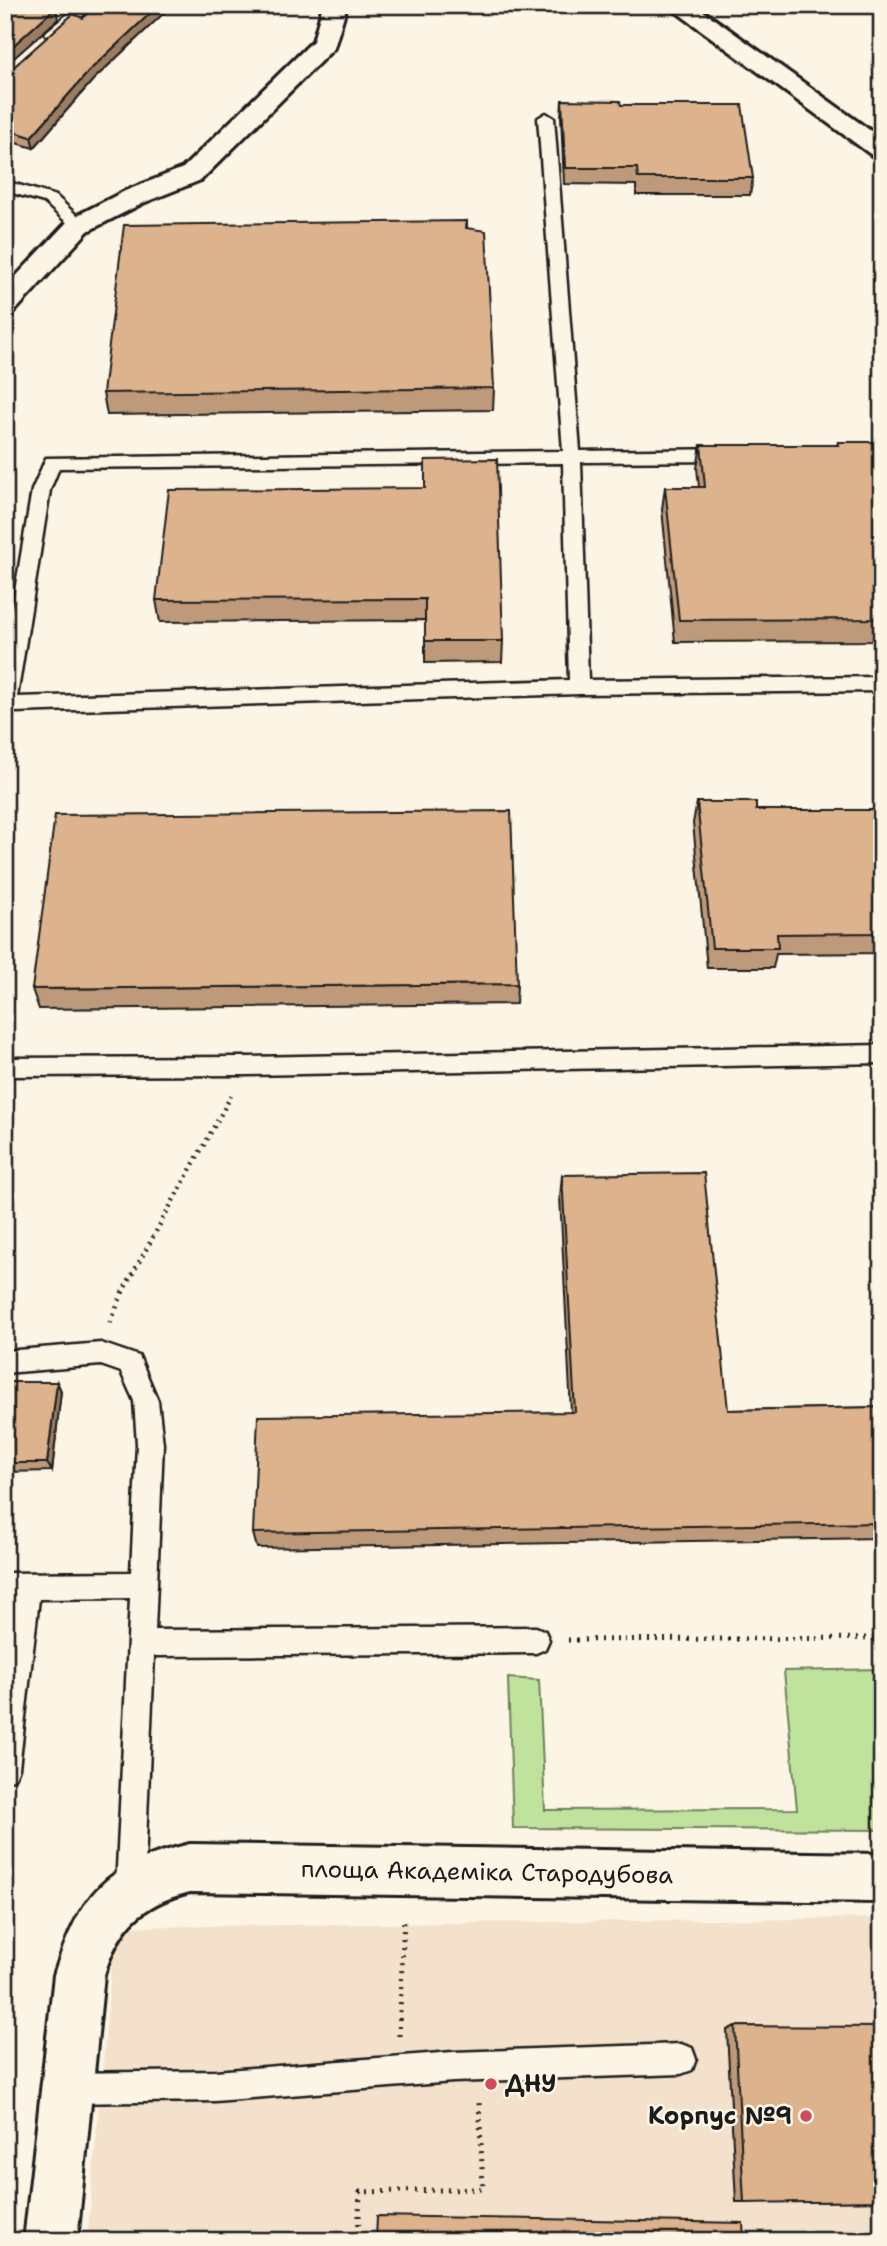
<svg xmlns="http://www.w3.org/2000/svg" width="887" height="2246" font-family="'Shantell Sans',sans-serif">
<rect width="100%" height="100%" fill="#fcf5e5"/>
<filter id="ink" filterUnits="userSpaceOnUse"><feTurbulence type="fractalNoise" baseFrequency=".0143" numOctaves="2"/><feDisplacementMap in="SourceGraphic" scale="14" xChannelSelector="R" yChannelSelector="G"/><feConvolveMatrix kernelMatrix="1 2 1 2 8 2 1 2 1" color-interpolation-filters="sRGB"/></filter>
<g filter="url(#ink)">
<!-- built -->
<path fill="#f3e1cb" d="M882,1918V2241H87L115,1927Z"/>
<!-- green -->
<path fill="#bfe39c" stroke="#6e805c" stroke-width="2" d="M882,1669V1830L513,1828L508,1678L539,1680L545,1810L797,1809L784,1671Z"/>
<g fill="none" stroke-linecap="round" stroke-linejoin="round">
<!-- service casing -->
<g stroke="#1c1c1c" stroke-width="5">
<path id="service" d="M79,5H95L57,37H47L45,34L47,31Z
M546,113L554,118L580,451L730,449L739,455L730,461L581,462L588,680L882,677V691L579,694L14,712L5,717V650L32,490L46,458L563,451L538,118ZM563,463L569,680L17,697L50,490L59,468Z
M5,181L56,196L87,225L85,228H73L44,202L5,191Z
M882,1045V1063L247,1075L5,1076V1058L247,1057Z
M101,1343L139,1356L158,1401L163,1444L155,1630L536,1627L545,1631L549,1640L545,1649L536,1653L154,1656L144,1889L140,1899L130,1903L120,1899L116,1889L130,1598L39,1599L19,1768L15,1778L5,1782V1659L13,1599H5V1573L131,1572L137,1444L134,1401L121,1372L101,1365L5,1373V1351Z
M681,2044L692,2048L696,2059L692,2070L681,2074L453,2082L215,2101L67,2103L56,2099L52,2088L56,2077L67,2073L215,2071L453,2052Z"/>
</g>
<!-- minor casing -->
<g stroke="#1c1c1c" stroke-width="6">
<path id="minor" d="M323,5H347L334,48L201,180L143,203L88,231L15,311L5,314V288L70,219L125,191L183,168L313,41Z
M667,5H695L882,139V159L873,156Z
M190,1844L882,1854V1902L190,1892C141,1904 119,1927 104,1975L77,2241H24L54,1975C81,1893 104,1865 190,1844Z"/>
</g>
<!-- path-far1 -->
<path stroke="#1c1c1c" stroke-width="4.5" stroke-dasharray="2 5" stroke-linecap="butt" d="M122,1293L231,1096"/>
<!-- path -->
<path stroke="#1c1c1c" stroke-width="5" stroke-dasharray="2 6" stroke-linecap="butt" d="M110,1323L123,1291
M568,1640L882,1638
M399,2036L404,1919
M358,2241L360,2192L483,2189L479,2102"/>
<!-- service -->
<use href="#service" fill="#fcf5e5" fill-rule="evenodd"/>
<!-- minor -->
<use href="#minor" fill="#fcf5e5" fill-rule="evenodd"/>
</g>
<!-- wall -->
<path fill="#be9a7a" stroke="#1c1c1c" stroke-width="2" d="M164,5L165,12L93,80L34,148L5,140V73L8,72L83,18Z
M562,100L621,105L753,178L750,195H636V185L564,184L561,117Z
M467,221V228L494,388L493,410L107,415L103,393Z
M838,442H882V641L675,642L662,509L665,487H699L697,468L701,445H837Z
M425,488L503,641L502,662L425,663V620L160,622L156,600Z
M697,802L756,810H882V953L776,954L773,968H707L693,823Z
M517,984L516,1004L39,1009L32,989Z
M562,1175L728,1410L882,1407V1538L257,1548L253,1533L571,1412L560,1197Z
M5,1382H57L61,1391L52,1471L5,1472Z
M735,2026L882,2201L736,2202L727,2030Z"/>
<!-- shaded-wall -->
<path fill="#9b7d63" stroke="#1c1c1c" stroke-width="2" d="M159,5H164L165,12L93,80L34,148L31,137L91,69Z
M56,7L58,19L5,66V53Z
M57,1382L61,1391L52,1471L47,1463Z"/>
<!-- building -->
<path fill="#ddb38e" stroke="#1c1c1c" stroke-width="2" d="M5,5H51L56,7L5,53Z
M97,5H159L91,69L31,137L5,129V73L8,72L73,14L83,18Z
M562,100L620,101L621,105H742L753,178H638L637,168H565Z
M467,221L466,228L486,231L494,388L103,393L124,225Z
M838,442H882V619L679,620L665,487H705L701,445H839Z
M497,459L503,641H425V599L156,600L169,490L425,488V460Z
M697,802H756V810H882V933L777,934L778,948H712Z
M511,811L517,984L32,989L55,815Z
M704,1173L728,1410L882,1407V1523L253,1533L258,1416L575,1412L562,1175Z
M5,1382H57L47,1463H5Z
M735,2026L882,2027V2201L744,2203Z
M377,2216L743,2223L744,2241H376Z"/>
</g>
<!-- markers -->
<g fill="#d1495b" stroke="#fcf5e5" stroke-width="2.5">
<circle cx="491" cy="2084" r="7"/>
<circle cx="806" cy="2116" r="7"/>
</g>
<g text-anchor="middle" dominant-baseline="central" stroke-width="5" stroke-linejoin="round" paint-order="stroke">
<!-- near-street labels -->
<g font-size="24" fill="#1c1c1c" stroke="#fcf5e5">
<text transform="translate(487 1872) rotate(1)">площа Академіка Стародубова</text>
</g>
<!-- near-poi labels -->
<g font-size="24" font-weight="bold" fill="#1c1c1c" stroke="#fcf5e5" text-anchor="start">
<text x="505" y="2084">ДНУ</text>
<text x="792" y="2116" text-anchor="end">Корпус №9</text>
</g>
</g>
<!-- margin -->
<rect width="887" height="2246" fill="none" stroke="#fcf5e5" stroke-width="28"/>
<rect x="14" y="14" width="859" height="2218" fill="none" stroke="#1c1c1c" stroke-width="2.5" filter="url(#ink)"/>
</svg>
